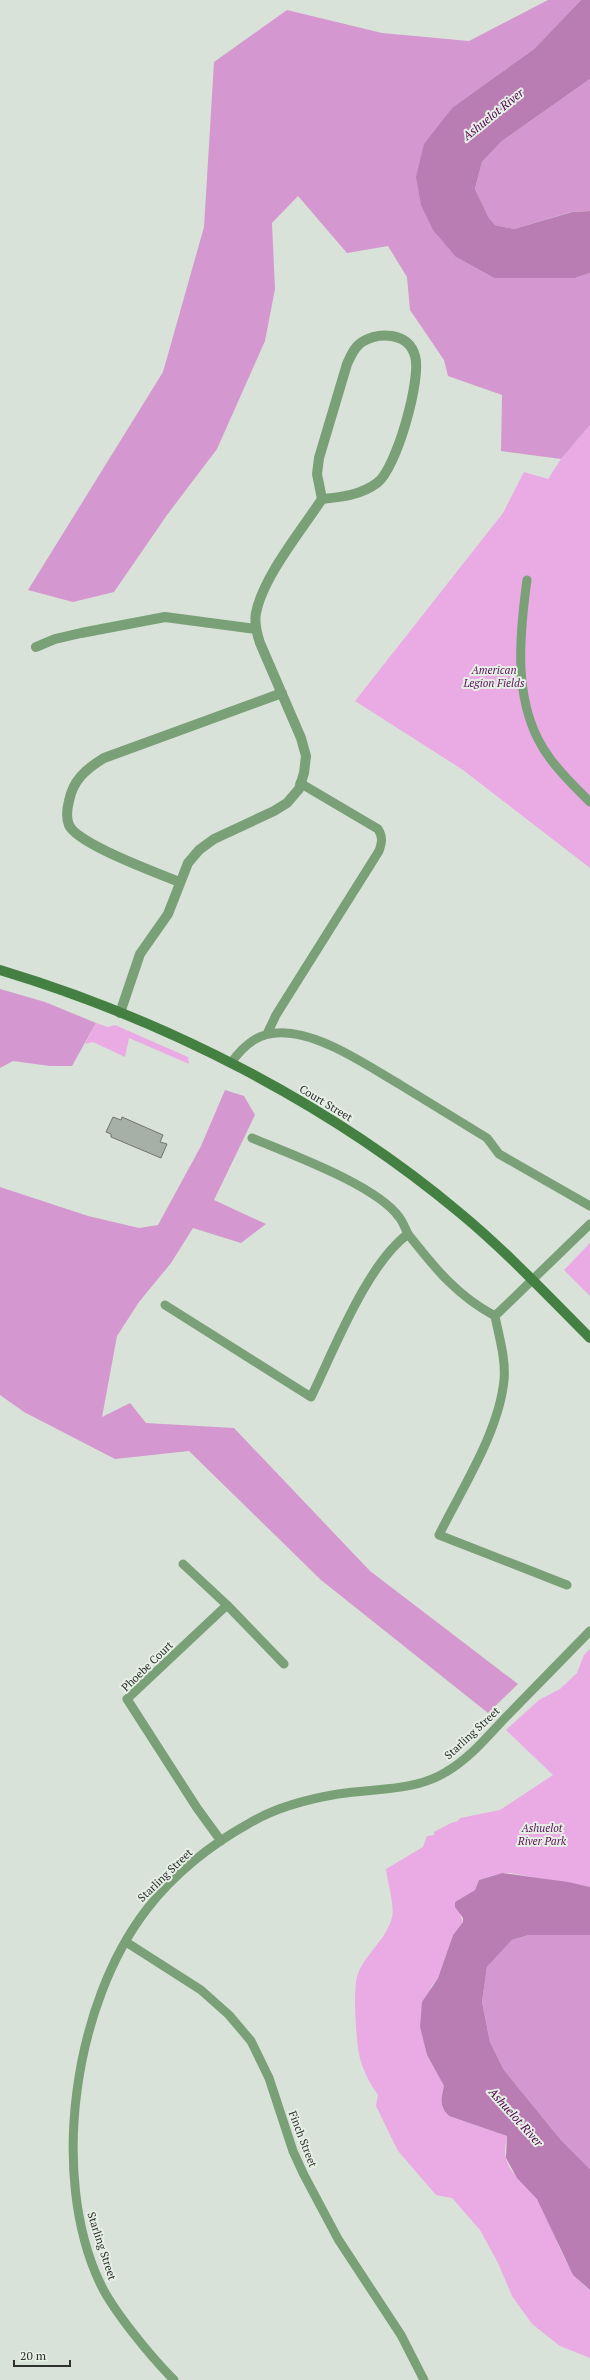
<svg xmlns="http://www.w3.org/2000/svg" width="590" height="2380" font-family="'PT Serif',serif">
<rect width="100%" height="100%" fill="#d9e2d8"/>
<!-- green -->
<path fill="#eaabe4" d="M590,425V868L463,770L355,701L503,513L524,472L548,479L561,459Z
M96,1023L108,1027L115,1025L188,1057L189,1064L129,1038L125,1057L93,1042L85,1044Z
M590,1243V1296L564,1270Z
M590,1649V1887L510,1873H501L479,1880L475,1890L455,1902L463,1922L453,1935L438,1978L431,1987L420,2026L427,2055L444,2086C441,2099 439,2106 449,2116L507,2136C506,2143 504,2151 506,2158C509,2175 528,2184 537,2198C555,2227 561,2269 590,2290V2358L560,2346L532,2324L512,2296L498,2263L480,2230L452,2198L436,2195L398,2151L376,2106L378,2095C369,2083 362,2068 359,2054C356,2038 353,1992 357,1977C363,1955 387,1940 392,1917C395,1906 387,1881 386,1869L423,1847L427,1836L434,1835V1832L451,1823L458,1821L460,1818L500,1810L553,1775L506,1730L539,1700L560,1689L577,1673L584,1655Z"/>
<!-- forest -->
<path fill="#d597cf" d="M548,0H581L534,49L453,107L456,257L494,278H575L590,273V425L561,459L501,451L502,395L448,376L444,360L410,310L407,277L388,246L347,253L298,196L272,223L275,289L265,341L217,449L167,515L114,592L73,602L28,590L163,372L204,227L214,62L287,10L382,33L469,41Z
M590,79V211L571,212L514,229L495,225L489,218L475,189L482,162L502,141Z
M0,989L45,1002L96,1023L72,1066H50L13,1061L0,1068Z
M225,1090L244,1096L255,1115L214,1200L266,1224L241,1243L193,1228L171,1263L139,1302L117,1336L102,1417L130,1403L146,1423L234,1428L370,1571L518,1684L488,1713L321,1580L189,1451L115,1459L24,1412L0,1395V1187L88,1216L139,1228L158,1225L201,1146Z
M529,1935H590V2169L561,2140L504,2070L490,2042L482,2002L487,1967L512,1940Z"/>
<!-- water -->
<path fill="#b97db4" d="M581,0H590V79L502,141L482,162L475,189L489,218L495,225L514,229L572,212L590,211V273L575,278H494L456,257L433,230L421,205L416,177L424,144L453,107L534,49Z
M502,1873L568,1882L590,1887V1935H529L512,1940L487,1967L482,2002L490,2042L504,2070L561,2140L590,2169V2290L573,2275L537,2199L517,2178L506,2158L507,2136L449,2116C439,2106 441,2099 444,2086L427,2055L420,2027L422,2002L438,1978L453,1935L463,1922V1918L455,1907V1902L475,1890L479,1880Z"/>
<!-- building -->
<path fill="#a7b0a7" stroke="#6e766d" d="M113,1117L121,1120L122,1117L163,1135L160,1142L167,1144L161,1158L111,1137V1134L106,1132Z"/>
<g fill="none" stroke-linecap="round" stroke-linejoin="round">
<!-- lane -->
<path stroke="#79a076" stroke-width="9" d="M527,580C519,638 512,707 549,757C561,774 576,788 590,802
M267,1034L276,1015L379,851C382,842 383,837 378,829L300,783
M231,1063C245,1043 261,1031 286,1033C323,1035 368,1066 399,1084C428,1102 458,1120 487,1138L499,1154L590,1206
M252,1138C290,1154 376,1185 399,1217C403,1222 405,1228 408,1234
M165,1305L311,1397C334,1350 367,1264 408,1234C435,1268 456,1295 495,1316C499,1337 506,1359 504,1380C499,1432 462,1488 439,1535L567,1585
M495,1316L590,1224
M183,1564L227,1605
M221,1841L197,1808L127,1699L227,1605L284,1664
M126,1942L201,1990L229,2015L251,2041L269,2078L293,2151L304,2175L338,2239L401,2335L424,2380
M174,2380C152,2358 113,2311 100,2283C49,2175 74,2003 147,1909C173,1875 210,1845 248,1824C274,1808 308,1799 338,1794C374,1788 413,1792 446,1772C469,1759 487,1737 505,1718C533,1689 562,1660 590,1631"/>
<!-- street -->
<path stroke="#79a076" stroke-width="10" d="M36,647L55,639L81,633L165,617L256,629
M179,882C158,873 77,844 69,825C66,818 67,809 69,801C73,780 86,769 104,758L282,693
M120,1013L140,954L168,914L188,863L199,850L214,839L274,811L287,803L299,789L304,773L306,756L301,738L260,643C257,634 254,623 256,613C263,577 301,531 322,499L317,474L319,458L347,364C351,356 354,347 362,342C380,331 409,333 415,356C422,378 396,470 377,483C361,495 342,497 322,499"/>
<!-- secondary -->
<path stroke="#448042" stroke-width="10" d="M0,970C163,1019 329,1103 460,1213C506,1251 548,1296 590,1338"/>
</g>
<g text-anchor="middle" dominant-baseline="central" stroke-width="4" stroke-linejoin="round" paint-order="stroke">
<!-- park labels -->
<g font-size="11" font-style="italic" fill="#5d145a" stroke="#e6efe5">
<text x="494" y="670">American<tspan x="494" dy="13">Legion Fields</tspan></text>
<text x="542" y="1828">Ashuelot<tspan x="542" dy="13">River Park</tspan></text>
</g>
<!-- street labels -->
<g font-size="11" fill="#2e312d" stroke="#e6efe5">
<text transform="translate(326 1103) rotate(31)">Court Street</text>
<text transform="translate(147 1666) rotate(-44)">Phoebe Court</text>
<text transform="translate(472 1733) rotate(-43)">Starling Street</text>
<text transform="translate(165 1875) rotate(-44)">Starling Street</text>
<text transform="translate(303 2139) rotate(69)">Finch Street</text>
<text transform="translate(102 2246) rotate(72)">Starling Street</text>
</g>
<!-- water labels -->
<g font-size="12" font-style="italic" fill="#50034e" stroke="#e6efe5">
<text transform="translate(493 114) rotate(-39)">Ashuelot River</text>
<text transform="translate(516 2117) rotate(48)">Ashuelot River</text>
</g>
</g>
<!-- scale -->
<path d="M14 2360v6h56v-6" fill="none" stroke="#2e312d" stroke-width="2"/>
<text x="20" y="2360" font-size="12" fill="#2e312d" stroke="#e6efe5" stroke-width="3" paint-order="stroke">20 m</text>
</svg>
